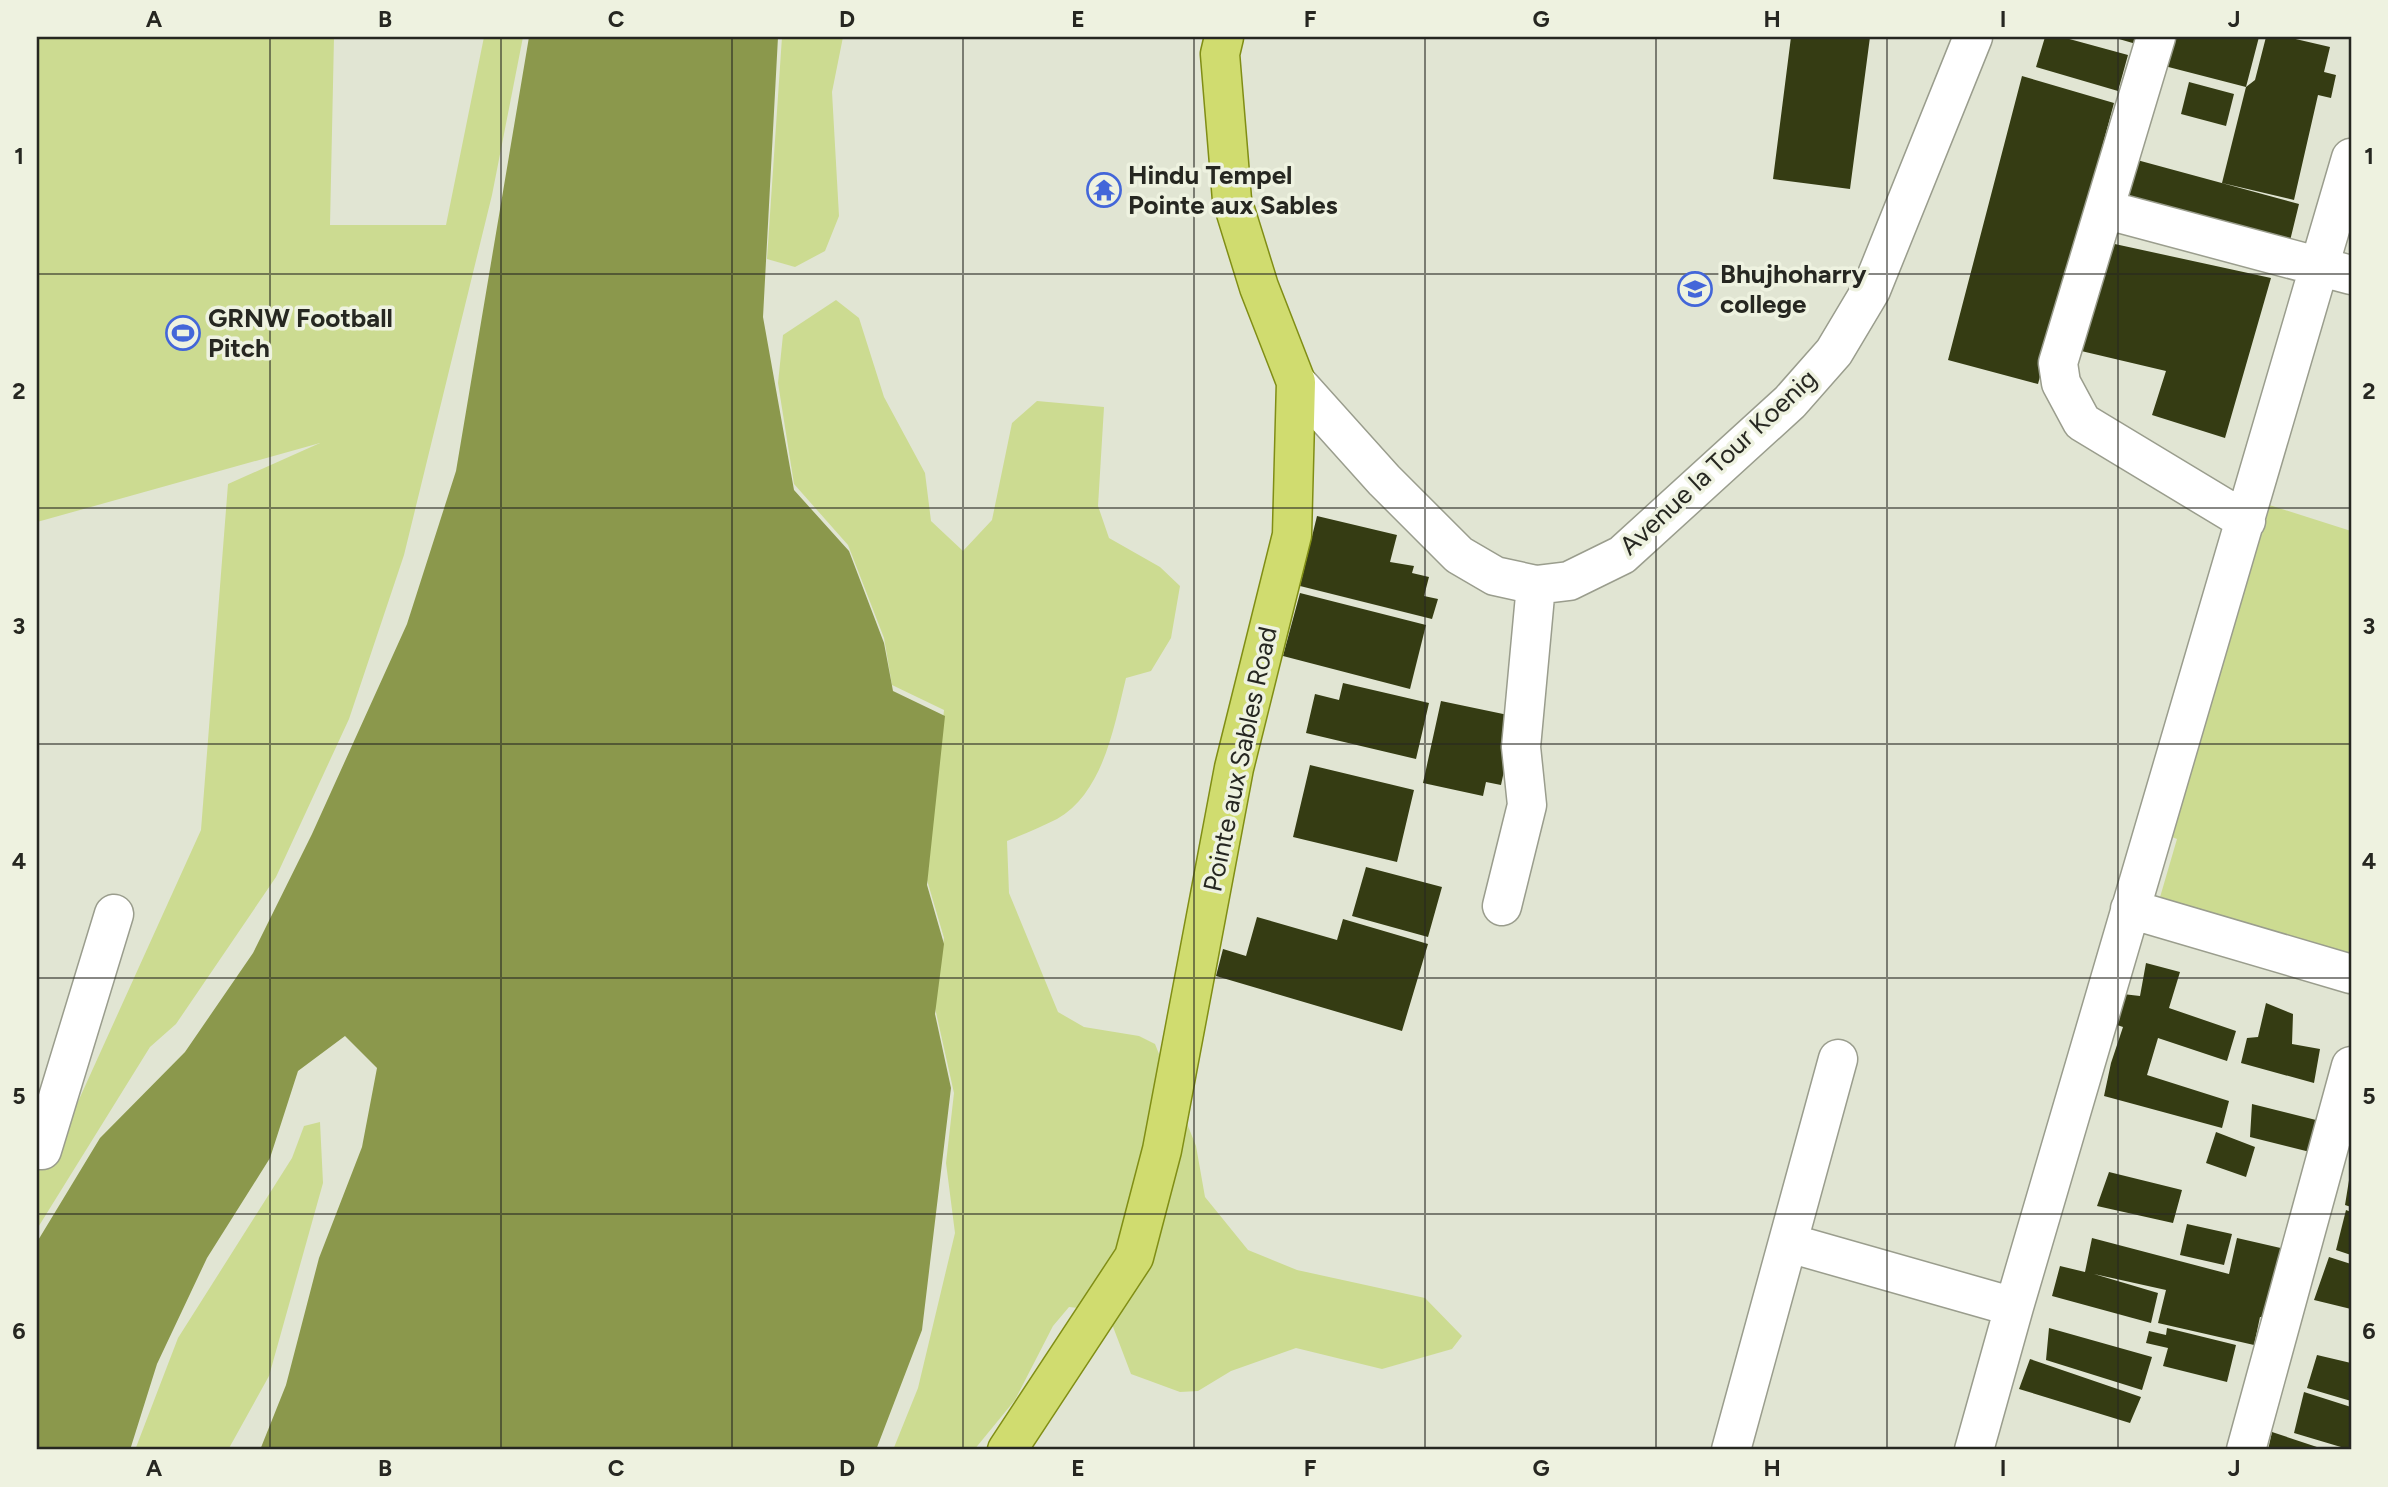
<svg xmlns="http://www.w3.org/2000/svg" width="2388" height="1487" font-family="Figtree,sans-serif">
<rect width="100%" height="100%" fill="#e1e5d3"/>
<!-- green -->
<path fill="#ccdb91" d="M37,37H334L330,225H446L484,37H523L492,195L404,555L349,719L276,877L176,1024L150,1047L37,1229V1169L48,1168L201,830L228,484L320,443L37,522Z
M782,37H843L832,92L839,216L825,251L795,267L767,259Z
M836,300L859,318L884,397L925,473L931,521L963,551L992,520L1012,423L1037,401L1104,407L1098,506L1109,538L1160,567L1180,586L1171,638L1151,671L1126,678C1114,726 1104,792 1057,819C1041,827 1024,834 1007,841L1009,893L1058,1012L1084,1027L1139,1036L1155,1044L1196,1146L1205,1197L1248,1250L1297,1270L1425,1298L1462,1336L1452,1349L1382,1369L1296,1348L1231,1371L1198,1391L1180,1392L1131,1374L1107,1311L1069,1307L1053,1326L1015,1400L974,1450H893L918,1388L955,1233L946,1163L954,1093L935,1008L944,938L927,880L944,710L892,685L884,638L848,545L794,484L778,383L783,335Z
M2266,504L2351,531V969L2156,911L2177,839L2162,833Z
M320,1122L323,1183L269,1376L228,1450H135L178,1338L292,1158L304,1126Z"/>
<!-- water -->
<path fill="#8b984c" d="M529,37H778L763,317L794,490L849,551L884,643L893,691L945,716L927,885L944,944L935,1014L951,1088L922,1330L876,1450H260L286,1385L319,1258L362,1147L377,1068L345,1036L298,1071L270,1158L207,1258L157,1364L130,1450H37V1242L100,1138L185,1052L253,953L312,834L407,624L456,471Z"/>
<!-- building -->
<path fill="#353c13" d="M1791,37H1870L1850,189L1773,179Z
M2045,37H2062L2128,55L2118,91L2036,67Z
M2112,37H2145L2143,46Z
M2156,37H2259L2246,87L2255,80L2266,37H2287L2330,47L2324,72L2336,75L2331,98L2318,95L2294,200L2222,183L2246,87L2149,62Z
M2022,76L2114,103L2038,384L1948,360Z
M2189,82L2234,94L2226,126L2181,114Z
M2137,160L2299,204L2287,253L2124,213Z
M2101,241L2271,278L2225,438L2152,415L2166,371L2077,350Z
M1317,516L1397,535L1390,562L1414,566L1412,573L1429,577L1424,596L1438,599L1432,619L1300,586Z
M1300,593L1426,625L1410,689L1283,656Z
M1343,683L1429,703L1416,759L1306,733L1315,694L1339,700Z
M1441,701L1508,715L1502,744L1509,748L1501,785L1486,782L1483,796L1423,783Z
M1310,765L1414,790L1397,862L1293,837Z
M1366,867L1442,887L1428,937L1352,916Z
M1257,917L1337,940L1343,919L1428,944L1402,1031L1216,976L1223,949L1246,956Z
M2146,963L2180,972L2169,1008L2236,1031L2227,1061L2158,1038L2147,1075L2229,1101L2222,1128L2104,1096L2111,1063L2123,1027L2108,1022L2114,993L2140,996Z
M2266,1003L2293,1014L2292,1044L2320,1049L2314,1083L2241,1063L2247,1038L2258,1037Z
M2252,1104L2324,1122L2318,1154L2250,1137Z
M2216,1132L2255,1147L2246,1177L2206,1163Z
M2109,1172L2182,1190L2173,1223L2097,1206Z
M2350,1174H2351V1207L2345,1205Z
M2346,1210L2351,1212V1255L2336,1250Z
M2187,1224L2232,1234L2224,1265L2180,1255Z
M2092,1238L2229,1274L2237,1238L2285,1249L2269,1318L2260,1317L2254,1345L2158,1323L2166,1290L2094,1274L2158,1293L2151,1323L2052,1296L2060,1266L2085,1272Z
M2329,1257L2351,1264V1309L2314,1300Z
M2049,1328L2152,1357L2142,1390L2046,1360Z
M2167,1328L2236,1345L2227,1382L2163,1366L2168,1348L2146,1343L2149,1331L2166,1335Z
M2317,1355L2351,1363V1401L2307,1388Z
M2030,1359L2141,1397L2130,1423L2019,1389Z
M2304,1392L2351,1407V1450L2294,1433Z
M2272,1432L2326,1450H2268Z"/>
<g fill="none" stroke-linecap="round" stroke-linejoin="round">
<!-- minor casing -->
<g stroke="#9a9d8d" stroke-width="41">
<path id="minor" d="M2156,37L2058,363L2061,383L2082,422L2246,521
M2107,210L2351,275
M1296,382L1384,480L1459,555L1495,576L1536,585L1569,581L1622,555L1790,402L1834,352L1871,290L1973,37
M1502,906L1527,805L1521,747L1536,585
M2130,909L2351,974
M37,1150H42L114,914
M1789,1243L2014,1307
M1731,1450L1838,1059
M1974,1450L2014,1307L2351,158
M2246,1450L2351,1066"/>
</g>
<!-- major casing -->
<g stroke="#808e15" stroke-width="41">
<path id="major" d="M1007,1450L1134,1257L1162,1150L1234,768L1292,535L1296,382L1259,287L1232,200L1220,54L1224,37"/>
</g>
<!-- minor -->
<use href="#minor" stroke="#fff" stroke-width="38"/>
<!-- major -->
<use href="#major" stroke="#d0dc6f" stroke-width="38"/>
</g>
<!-- grid -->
<path fill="none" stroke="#262721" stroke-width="2" stroke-opacity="0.55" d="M270,37V1450M501,37V1450M732,37V1450M963,37V1450M1194,37V1450M1425,37V1450M1656,37V1450M1887,37V1450M2118,37V1450M37,274H2351M37,508H2351M37,744H2351M37,978H2351M37,1214H2351"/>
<!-- icons -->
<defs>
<g id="temple-ring" transform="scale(1.75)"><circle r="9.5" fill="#eef2e0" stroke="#4366d9" stroke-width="1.5"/><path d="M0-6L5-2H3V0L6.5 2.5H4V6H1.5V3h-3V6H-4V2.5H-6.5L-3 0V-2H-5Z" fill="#4366d9"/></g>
<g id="university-ring" transform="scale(1.75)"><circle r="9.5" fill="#eef2e0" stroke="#4366d9" stroke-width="1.5"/><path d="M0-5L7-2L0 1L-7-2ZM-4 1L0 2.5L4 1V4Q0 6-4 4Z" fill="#4366d9"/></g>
<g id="stadium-ring" transform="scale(1.75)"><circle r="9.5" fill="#eef2e0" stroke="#4366d9" stroke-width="1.5"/><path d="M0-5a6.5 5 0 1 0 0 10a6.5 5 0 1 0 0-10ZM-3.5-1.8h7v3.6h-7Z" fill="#4366d9"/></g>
</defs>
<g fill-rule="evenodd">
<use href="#temple-ring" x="1104" y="190"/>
<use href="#university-ring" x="1695" y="289"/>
<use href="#stadium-ring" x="183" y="333"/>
</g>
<g text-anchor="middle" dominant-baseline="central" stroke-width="7" stroke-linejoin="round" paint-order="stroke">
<!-- poi labels -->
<g font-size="26" font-weight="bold" fill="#262721" stroke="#eef2e0" text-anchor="start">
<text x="1128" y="175">Hindu Tempel<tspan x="1128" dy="30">Pointe aux Sables</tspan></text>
<text x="1720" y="274">Bhujhoharry<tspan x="1720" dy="30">college</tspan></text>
<text x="208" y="318">GRNW Football<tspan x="208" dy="30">Pitch</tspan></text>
</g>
<!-- street labels -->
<g font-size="26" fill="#262721" stroke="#eef2e0">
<text transform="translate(1718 462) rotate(-43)">Avenue la Tour Koenig</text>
<text transform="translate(1240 759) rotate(-78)">Pointe aux Sables Road</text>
</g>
</g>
<!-- border -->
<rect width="2388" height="1487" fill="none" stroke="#eef2e0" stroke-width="77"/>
<rect x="38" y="38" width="2312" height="1410" fill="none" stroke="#262721" stroke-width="2.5"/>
<g font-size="23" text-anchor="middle" font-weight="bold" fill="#262721">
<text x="154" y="27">A</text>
<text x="385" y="27">B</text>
<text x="616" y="27">C</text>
<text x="847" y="27">D</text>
<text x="1078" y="27">E</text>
<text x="1310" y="27">F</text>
<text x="1541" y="27">G</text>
<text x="1772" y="27">H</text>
<text x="2003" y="27">I</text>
<text x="2234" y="27">J</text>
<text x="19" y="164">1</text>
<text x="2369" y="164">1</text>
<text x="19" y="399">2</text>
<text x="2369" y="399">2</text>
<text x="19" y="634">3</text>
<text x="2369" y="634">3</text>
<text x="19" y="869">4</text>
<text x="2369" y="869">4</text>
<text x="19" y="1104">5</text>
<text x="2369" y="1104">5</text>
<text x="19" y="1339">6</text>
<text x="2369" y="1339">6</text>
<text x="154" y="1476">A</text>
<text x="385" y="1476">B</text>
<text x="616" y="1476">C</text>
<text x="847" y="1476">D</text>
<text x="1078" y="1476">E</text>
<text x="1310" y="1476">F</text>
<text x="1541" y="1476">G</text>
<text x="1772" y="1476">H</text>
<text x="2003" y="1476">I</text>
<text x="2234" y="1476">J</text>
</g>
</svg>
